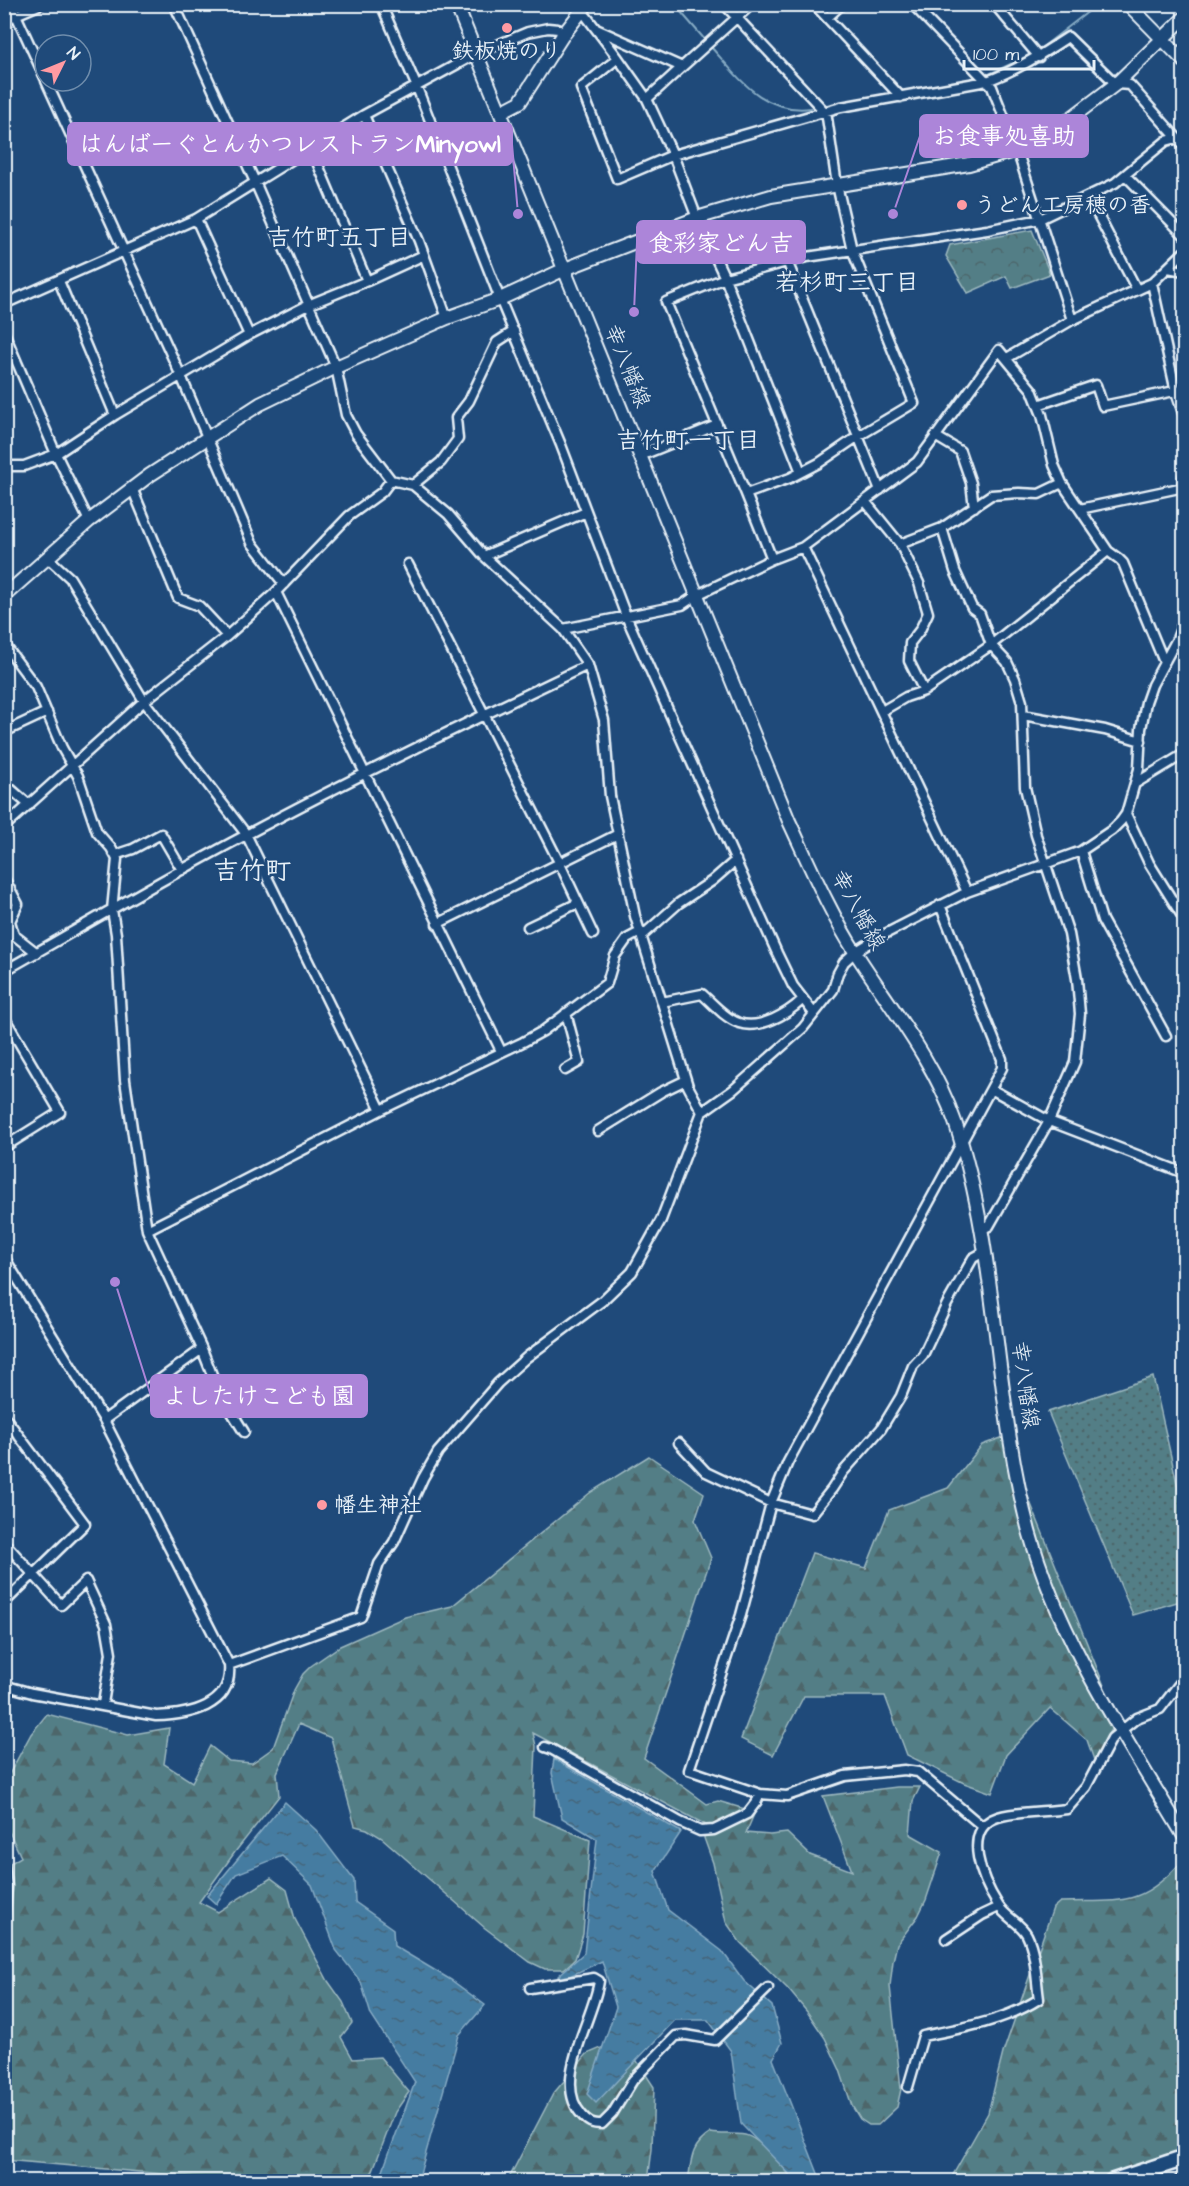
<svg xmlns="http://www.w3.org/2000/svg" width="1189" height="2186" font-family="'Architects Daughter','Klee One',sans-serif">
<defs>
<pattern id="grass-dots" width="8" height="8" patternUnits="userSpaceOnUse" patternTransform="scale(1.5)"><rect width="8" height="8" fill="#527e86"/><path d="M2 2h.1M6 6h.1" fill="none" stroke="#4d666b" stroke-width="1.8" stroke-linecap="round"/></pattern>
<pattern id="forest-firs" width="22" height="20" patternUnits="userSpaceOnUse" patternTransform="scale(1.5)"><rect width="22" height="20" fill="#527e86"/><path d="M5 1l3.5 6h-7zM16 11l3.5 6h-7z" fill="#4d666b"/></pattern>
<pattern id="park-crowns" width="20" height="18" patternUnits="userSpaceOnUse" patternTransform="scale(1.5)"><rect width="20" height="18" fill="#527e86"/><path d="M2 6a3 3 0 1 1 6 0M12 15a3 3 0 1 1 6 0" fill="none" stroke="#4d666b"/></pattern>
<pattern id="water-ripples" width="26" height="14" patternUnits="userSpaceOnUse" patternTransform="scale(1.5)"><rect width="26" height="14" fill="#457ca1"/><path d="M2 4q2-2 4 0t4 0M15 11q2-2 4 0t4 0" fill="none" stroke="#45657a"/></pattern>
</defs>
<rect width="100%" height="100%" fill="#1f4a7a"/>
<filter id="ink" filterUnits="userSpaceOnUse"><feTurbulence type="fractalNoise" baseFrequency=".0167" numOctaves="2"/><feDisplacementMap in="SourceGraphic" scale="12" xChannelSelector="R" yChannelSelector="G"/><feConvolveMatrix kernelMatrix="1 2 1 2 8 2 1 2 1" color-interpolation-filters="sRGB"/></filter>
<g filter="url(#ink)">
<!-- grass -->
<path fill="url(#grass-dots)" stroke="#9db8bf" stroke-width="1.5" d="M1153,1377L1184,1514V1600L1133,1615L1048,1412Z"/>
<!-- forest -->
<path fill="url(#forest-firs)" stroke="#9db8bf" stroke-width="1.5" d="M1004,1437L1117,1718L1094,1760L1087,1740L1050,1708L1006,1755L992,1793L964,1783L907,1755L885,1696H804L773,1755L741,1739L812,1553L866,1568L889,1510L948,1488L982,1445Z
M649,1456L704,1493L695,1520L711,1558L644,1758L707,1804L718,1801L755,1812L746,1833L770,1835L787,1833L810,1855L852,1871L823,1796L897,1787H920L913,1801L910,1834L942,1852L926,1900L918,1916L897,1944L893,1961L890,1986L901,2089L897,2107L878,2125H869L860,2119L852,2106L840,2070L825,2038L808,2013L788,1989L740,1942L726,1922L713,1863L704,1838L706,1825L533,1733L536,1746L533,1816L590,1840L583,1934L575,1959L564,1969H545L530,1962L485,1928L382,1838L367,1829L355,1826L331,1738L299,1724L277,1773L279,1796L235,1852L199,1902L218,1912L271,1878L287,1890L295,1919L328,1981L343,2002L352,2023L341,2037L353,2059L380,2057L409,2092L395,2112L373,2170L367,2182L241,2181L5,2160L4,1867L21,1857L5,1823V1782L31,1734L47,1714L128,1735L169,1728L164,1764L192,1782L210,1746L229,1761L252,1763L273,1748L294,1690L303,1674L311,1666L340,1646L405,1617L452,1606L591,1492Z
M1184,1859V2166L1162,2174L1116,2181L949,2182L988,2113L1003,2053L1053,1908L1060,1902C1121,1900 1140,1909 1184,1859Z
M606,2046L631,2052L654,2087L652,2149L648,2181L507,2182L553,2094L587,2054Z
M711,2133C722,2135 733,2133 745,2135C762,2139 784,2168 794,2181L688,2182C691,2160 691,2145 711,2133Z"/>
<!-- park -->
<path fill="url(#park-crowns)" stroke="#9db8bf" stroke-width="1.5" d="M1032,230L1050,274L1012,288L1006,276L968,293L946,256L950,245Z"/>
<!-- water -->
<path fill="url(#water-ripples)" stroke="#86abc4" stroke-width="1.5" d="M554,1759L681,1832L655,1871L668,1910L722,1951L744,1981L772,2006L782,2043L773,2059L821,2181H796L741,2124L731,2051L708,2020H675L596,2103L587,2094L616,2007L602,1961L561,1980L558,1976L584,1953L597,1839L562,1818L552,1773Z
M285,1802L316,1830L354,1880L355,1902L393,1929L394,1946L451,1980L485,2005L459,2035L418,2181H379L415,2082L371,2015L361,1982L336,1950L312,1885L282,1856L236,1874L216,1904L207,1896Z"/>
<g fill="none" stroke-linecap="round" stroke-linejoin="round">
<!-- stream -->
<path stroke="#86abc4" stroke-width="2" d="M674,4L706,41
M711,47C739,78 763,114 811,108
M1040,49L1098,4
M987,75L1028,56
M962,81L971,80
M826,105L842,103"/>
<!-- street casing -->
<g stroke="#e8f1f8" stroke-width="13">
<path id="street" d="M11,4L45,78
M174,4L255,182L336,367L346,415L356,434L391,480L413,485L448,514L484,556L563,629L588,665L604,720L610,796L635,916L688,1086L702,1112
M381,4L416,85L500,299L561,445L626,616L777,953L793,986L813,1012
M577,4L596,29L682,67L647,99L673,155L697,218L725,278L801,472
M724,4L824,111
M814,4L901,97
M912,4L992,87L1017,150L1072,320
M994,4L1039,57
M827,18L842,4
M4,20L41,4
M596,29L618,58L581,88L617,179L673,155L841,107L987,81C1017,70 1042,54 1068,37L1116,84L1130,85L1177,138L1166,141L1115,183L1040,219L987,230L807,257L725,278L666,302L746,494
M618,58L647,99
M682,67L752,4
M46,81L181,376L252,543L284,584
M364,115L419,241L447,318
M1177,138L1184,147
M311,148L367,281
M1125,175L1184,235
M1088,196L1137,290
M196,219L249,335
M787,261L880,490
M1168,268L1184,271
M59,281L115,415
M1152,283L1176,392L1184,416
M4,304L196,219L364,115L476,54L528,32L548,28L558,29L563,35
M4,332L56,454L89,521
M1007,358L1072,320L1152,283L1184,252
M1038,405L1096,385L1103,406L1184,389
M935,436L960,451L971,483L974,507
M640,456L717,425
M4,466H24L56,454L115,415L249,335L308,305L367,281L424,255
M413,485L441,462L458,439L456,418L469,401L497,342L514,331
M132,488L178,598L199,606L227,636
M1182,488L1184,475
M865,501L900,544L919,583L928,613L920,630L910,643L909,661L924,691
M1080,509L1184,487
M942,528L991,495L1019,493L1039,494L1062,483
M900,544L942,528L955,571L972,608L980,614L991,645L1007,662L1015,679L1022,702L1025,787L1036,835L1069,934L1077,979L1080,1014L1075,1062L1049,1121L989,1226L981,1230
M803,547L967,892
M484,556L586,512
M47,557L70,578L144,701L246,834L381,1110
M772,559L746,494L790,478L819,463L857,437L914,403L852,250L837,185L826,111
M408,564L560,864L593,934
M276,592L501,1051
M563,629L682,605L697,595L772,559L803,547L917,462L999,350L1032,390L1042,415L1054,465L1062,483L1108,551L1119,559L1123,563L1164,662
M4,644L36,687L62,748L78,776L97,832L111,848L117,859L112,910L116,934L125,1080L147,1230L202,1349L218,1390L244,1432
M882,711L906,697L924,691L991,645L1108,551
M1023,715L1105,730L1141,741
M4,732L47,712
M4,783L29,805
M1136,783L1184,754
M1126,814L1149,863L1184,919
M4,827L144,701L227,636L276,592L349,516L382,492L391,480
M1081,851L1102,920L1166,1036
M115,855L133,849L161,834L182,870
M4,878L18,904L10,921L14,935L37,953
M940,905L1002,1059V1068L788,1462L771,1503L741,1615L689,1770L760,1794L787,1796L845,1776L904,1770L918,1772L983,1827
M437,924L618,834
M528,927L578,903
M642,936L679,903L712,881L736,860
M4,971C85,925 164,878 246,835C358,775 473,720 588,665
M662,1002L702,994C713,1004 725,1018 739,1023C760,1030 787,1014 802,1000
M4,1017L60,1112L4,1147
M565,1070L579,1062L566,1013
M991,1089L1049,1121L1184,1173
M598,1131L661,1092L686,1080
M147,1230L381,1110L523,1042L543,1031L607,983L615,956L627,939L640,932
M4,1257L104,1420L229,1665C233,1707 189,1715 156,1716L32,1693L7,1686L5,1690
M4,1416L85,1524L4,1603
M104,1420L202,1349
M679,1443L706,1472L771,1503L812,1514L832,1489L843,1472L881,1429L901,1396L913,1366L923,1355L947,1304L973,1258L984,1252
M4,1542L61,1605L86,1581L106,1624L111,1653L103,1704
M229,1665L361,1617L379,1564L394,1542L423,1478L438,1452L498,1383L527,1357L602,1301L632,1272L661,1220L702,1112L733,1090L803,1028L833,990L838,973L844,962L855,952L883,935L967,892L1081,851L1112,830L1121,821L1126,814L1139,769L1141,729L1146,702L1152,685L1177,639L1184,620
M545,1747L551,1749L680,1822L700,1831L714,1830L747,1814L757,1801L760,1794
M4,1864L7,1887L4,1924
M946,1939L982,1915L999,1907
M530,1988L594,1978L599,1981C594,2018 551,2082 582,2115C588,2122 592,2124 602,2124L612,2114L633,2080L676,2036L686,2035L715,2040L768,1988
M908,2087L923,2036C963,2028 1005,2021 1039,1999C1036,1979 1036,1953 1027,1935C1021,1923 1005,1917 998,1905C984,1883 959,1829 998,1817C1019,1811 1045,1812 1067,1809L1086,1787L1112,1738L1137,1718L1160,1709L1184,1678"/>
</g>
<!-- secondary casing -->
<g stroke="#e8f1f8" stroke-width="16">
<path id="secondary" d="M456,4L789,821C810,866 830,913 857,955C891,1008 934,1061 955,1122C999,1254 993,1397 1029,1531C1060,1642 1126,1738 1184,1836
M1128,4L1184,61
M501,112L520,102L563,35L587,4
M4,596L89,521L150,475L260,404L336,367L447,318L500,299L565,269L697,218L771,196L969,164L1017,150L1062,125L1116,84L1184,18
M4,1684L7,1686"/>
</g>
<!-- highway casing -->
<g stroke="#e8f1f8" stroke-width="20">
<path id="highway" d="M1112,2182L1184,2158
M1182,2182L1184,2181"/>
</g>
<!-- street -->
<use href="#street" stroke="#1f4a7a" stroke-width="8"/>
<!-- secondary -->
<use href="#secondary" stroke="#1f4a7a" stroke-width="12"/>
<!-- highway -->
<use href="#highway" stroke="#1f4a7a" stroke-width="15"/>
</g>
</g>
<!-- markers -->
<g fill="#ff9aa2" stroke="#1f4a7a" stroke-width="2">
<circle cx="507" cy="28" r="6"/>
<circle cx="962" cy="205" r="6"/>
<circle cx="322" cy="1505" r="6"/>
</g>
<g text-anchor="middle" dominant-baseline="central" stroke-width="5" stroke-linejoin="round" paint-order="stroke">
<!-- poi labels -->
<g font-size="22" font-weight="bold" fill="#e8f1f8" stroke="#1f4a7a" text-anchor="start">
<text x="507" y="51" text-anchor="middle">鉄板焼のり</text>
<text x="974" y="205">うどん工房穂の香</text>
<text x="334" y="1505">幡生神社</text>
</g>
<!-- street labels -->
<g font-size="22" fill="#e8f1f8" stroke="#1f4a7a">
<text transform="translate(627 366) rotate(68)">幸八幡線</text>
<text transform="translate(858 910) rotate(61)">幸八幡線</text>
<text transform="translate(1025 1385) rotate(82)">幸八幡線</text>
</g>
<!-- neighbourhood labels -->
<g font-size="24" font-weight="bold" fill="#e8f1f8" stroke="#1f4a7a">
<text x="339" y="238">吉竹町五丁目</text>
<text x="847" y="283">若杉町三丁目</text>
<text x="688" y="441">吉竹町一丁目</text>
</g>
<!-- quarter labels -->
<g font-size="26" font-weight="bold" fill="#e8f1f8" stroke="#1f4a7a">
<text x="252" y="871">吉竹町</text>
</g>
</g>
<!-- callouts -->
<path fill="none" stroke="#ac85d9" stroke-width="2" d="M893 214L920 136M518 214L512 144M634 312L637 242M115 1282L151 1396"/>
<g fill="#ac85d9" stroke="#1f4a7a" stroke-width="2">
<circle cx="893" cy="214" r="6"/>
<circle cx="518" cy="214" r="6"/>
<circle cx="634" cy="312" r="6"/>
<circle cx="115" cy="1282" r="6"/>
</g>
<g fill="#ac85d9" stroke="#ac85d9" stroke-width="2">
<rect x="920" y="115" width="168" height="42" rx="6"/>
<rect x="68" y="123" width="444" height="42" rx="6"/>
<rect x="637" y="221" width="168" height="42" rx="6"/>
<rect x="151" y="1375" width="216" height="42" rx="6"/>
</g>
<g font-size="24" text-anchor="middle" font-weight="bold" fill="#fff">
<text x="1004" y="144">お食事処喜助</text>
<text x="290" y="152">はんばーぐとんかつレストランMinyowl</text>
<text x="721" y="251">食彩家どん吉</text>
<text x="259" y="1404">よしたけこども園</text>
</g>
<!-- margin -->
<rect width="1189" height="2186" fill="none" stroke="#1f4a7a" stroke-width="24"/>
<rect x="12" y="12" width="1165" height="2162" fill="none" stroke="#e8f1f8" stroke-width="2" filter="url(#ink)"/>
<!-- north arrow -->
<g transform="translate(63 63) rotate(47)"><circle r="28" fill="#1f4a7a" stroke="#6f8dac" stroke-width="1.5"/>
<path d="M0-4.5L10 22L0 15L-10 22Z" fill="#ff9aa2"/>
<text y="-9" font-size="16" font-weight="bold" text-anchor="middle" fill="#e8f1f8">N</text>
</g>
<!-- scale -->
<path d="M964 60v9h130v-9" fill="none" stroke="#e8f1f8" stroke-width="3"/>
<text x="973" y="60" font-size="18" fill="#e8f1f8" stroke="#1f4a7a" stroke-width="4.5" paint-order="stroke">100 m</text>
</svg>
